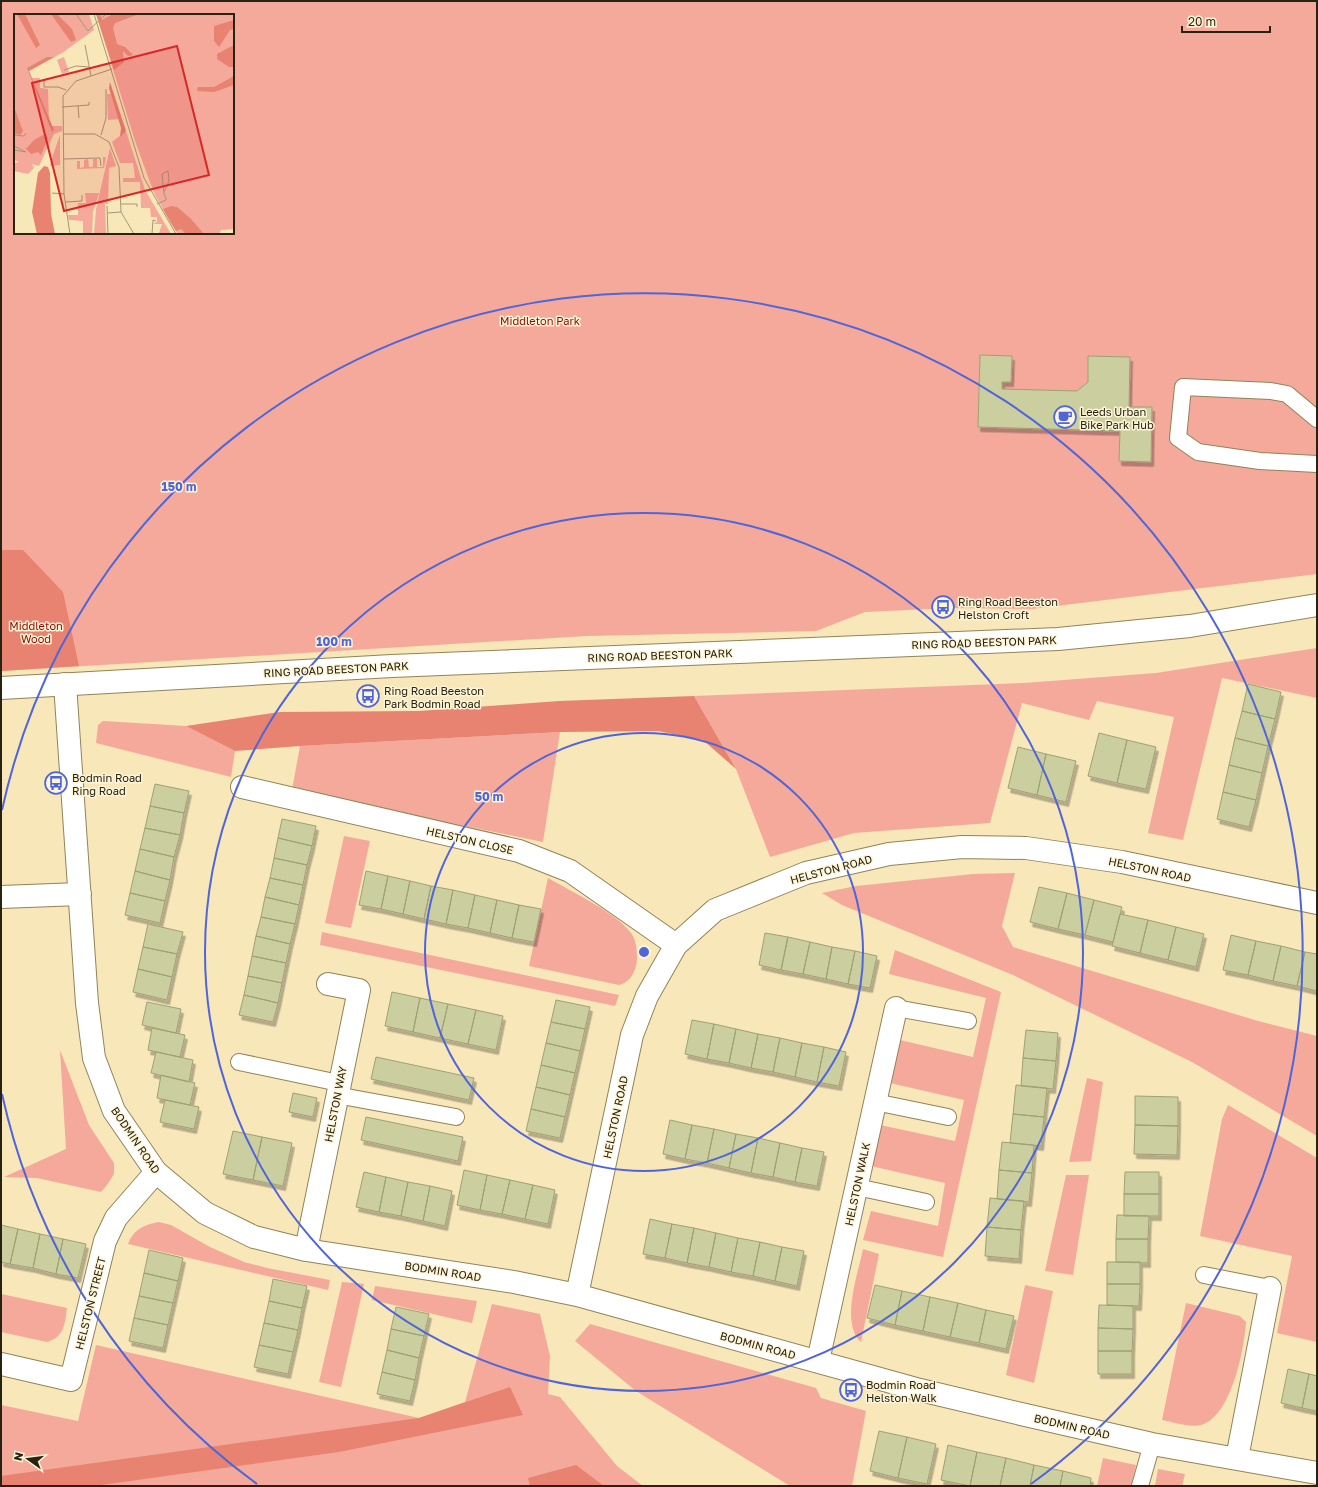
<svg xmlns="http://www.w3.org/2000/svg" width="1318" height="1487" font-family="'Golos Text',sans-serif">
<defs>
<filter id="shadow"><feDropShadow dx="2.5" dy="4.5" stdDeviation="0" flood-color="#0004"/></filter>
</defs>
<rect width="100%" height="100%" fill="#f7e7b9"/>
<!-- green -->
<path fill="#f5a99a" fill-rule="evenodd" d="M1,1H1317V574L1032,609L951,608L865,612L816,631L587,636L1,671ZM15,15H233V233H15Z
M1317,648V698L1222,678L1183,840L1148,833L1174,717L1097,701L1089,720L1022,703L990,823L854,833L770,857L736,769L694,696L1024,683L1156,673Z
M103,721L186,726L235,751L231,777L96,743L98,725Z
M560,732L543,842L292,790L300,746Z
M344,836L370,841L351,928L325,923Z
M1015,873L1002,926L1013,947L1258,1021L1317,1036V1136L1192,1062L1013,975L842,905L822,893L856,886L973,874Z
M548,878C570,891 620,914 633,936C637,944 638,958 636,966C633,976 629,982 619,985L529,966Z
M322,932L619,995L615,1006L320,945Z
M895,950L1001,992L943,1257L863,1240L871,1211L938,1226L945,1183L871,1166L880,1125L955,1141L964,1100L890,1083L900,1040L973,1057L986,998L889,974Z
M60,1050L89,1125L114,1163V1174L107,1185L101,1192L37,1178L4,1177L66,1149Z
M1087,1078L1103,1082L1091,1161L1069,1162Z
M1228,1105L1317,1158V1342L1277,1333L1292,1256L1200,1236L1222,1119Z
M1066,1175H1089L1073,1275L1045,1271Z
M159,1222L171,1225L210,1247L244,1262L267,1268L330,1280L328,1290L128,1244C134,1229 144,1225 159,1222Z
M863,1249L879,1254L861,1342C840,1323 858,1274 863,1249Z
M342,1282L364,1284L341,1387L319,1382Z
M1025,1285L1053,1291L1034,1383L1006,1375Z
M375,1286L477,1301L472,1323L372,1300Z
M1,1294L67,1308C65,1324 64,1337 47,1342L1,1332Z
M1186,1303L1240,1316L1246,1322C1244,1350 1232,1412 1204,1424C1192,1429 1174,1422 1162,1420Z
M492,1304L540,1314L550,1356L548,1394L560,1397L617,1466L643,1486H1V1405L78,1421L96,1345L419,1418L465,1402Z
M590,1324L816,1388L821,1398L866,1411L852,1486H790L636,1391L575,1341Z
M1103,1458L1136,1465L1131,1486H1097Z
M1158,1469L1185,1474L1182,1486H1155Z"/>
<!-- forest -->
<path fill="#e78370" d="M1,550H23L63,592L79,666L1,671Z
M694,696L736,769L703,740L658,731L560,732L300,746L235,751L186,726L280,712L419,711L559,701Z
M510,1387L523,1415L339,1452L94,1486H1V1476L419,1418Z
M576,1465L604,1486H530L528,1478Z"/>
<!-- building -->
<path fill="#cbcfa0" stroke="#9da173" filter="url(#shadow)" d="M980,355L1012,356L1011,382H1002V389L1077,391L1088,382V356L1130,357L1129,407H1152L1151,462L1119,461L1120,431L978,427Z
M1248,684L1281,692L1275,719L1242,711Z
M1242,711L1275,719L1268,746L1235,738Z
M1099,733L1127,740L1117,783L1088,776Z
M1235,738L1268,746L1262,773L1229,765Z
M1127,740L1156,747L1146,789L1117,783Z
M1018,747L1046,754L1037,795L1008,788Z
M1046,754L1076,761L1066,802L1037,795Z
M1229,765L1262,773L1256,800L1223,792Z
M155,784L189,791L184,813L150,806Z
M1223,792L1256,800L1249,827L1217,819Z
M150,806L184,813L180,835L145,828Z
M282,819L316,826L312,846L278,838Z
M145,828L180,835L174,857L140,849Z
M278,838L312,846L307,865L274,858Z
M140,849L174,857L170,880L135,871Z
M274,858L307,865L303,885L270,878Z
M135,871L170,880L165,901L130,893Z
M366,871L388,876L381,909L359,905Z
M388,876L410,881L403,914L381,909Z
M270,878L303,885L299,905L265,897Z
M410,881L431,886L424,919L403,914Z
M431,886L453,890L446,924L424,919Z
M1039,887L1067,893L1058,929L1030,922Z
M453,890L475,895L468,928L446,924Z
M130,893L165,901L160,923L125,915Z
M1067,893L1094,900L1085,935L1058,929Z
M475,895L497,900L490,933L468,928Z
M265,897L299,905L295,924L261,917Z
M497,900L519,905L512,938L490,933Z
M1094,900L1122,907L1113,942L1085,935Z
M519,905L541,909L534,942L512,938Z
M1120,914L1148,920L1140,953L1112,946Z
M261,917L295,924L290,944L256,936Z
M1148,920L1176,927L1168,960L1140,953Z
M148,924L183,932L177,954L143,947Z
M1176,927L1204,934L1196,967L1168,960Z
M765,933L788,937L781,970L759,965Z
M1231,935L1256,941L1248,975L1223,970Z
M256,936L290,944L286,963L252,956Z
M788,937L810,942L803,974L781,970Z
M1256,941L1281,946L1273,981L1248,975Z
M810,942L832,947L826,979L803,974Z
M1281,946L1305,952L1297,986L1273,981Z
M143,947L177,954L172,977L138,969Z
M832,947L855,951L848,984L826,979Z
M855,951L877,956L870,988L848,984Z
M1305,952L1317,954V991L1297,986Z
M252,956L286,963L282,983L248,976Z
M138,969L172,977L167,1000L133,992Z
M248,976L282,983L278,1003L244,995Z
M392,992L420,998L413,1032L385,1026Z
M244,995L278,1003L273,1022L239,1015Z
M420,998L448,1004L440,1038L413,1032Z
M556,1000L590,1007L585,1029L551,1022Z
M147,1002L181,1009L176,1033L142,1025Z
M448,1004L476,1010L468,1044L440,1038Z
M476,1010L503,1016L496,1050L468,1044Z
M692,1020L714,1024L707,1059L685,1054Z
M551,1022L585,1029L580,1051L546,1043Z
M714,1024L736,1029L729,1063L707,1059Z
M152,1028L185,1035L180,1057L148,1050Z
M736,1029L758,1034L751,1068L729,1063Z
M1026,1030L1058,1033L1056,1061L1023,1058Z
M758,1034L780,1038L773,1072L751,1068Z
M780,1038L802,1043L795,1077L773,1072Z
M546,1043L580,1051L575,1073L541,1065Z
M802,1043L824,1047L817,1082L795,1077Z
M824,1047L846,1052L839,1086L817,1082Z
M156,1052L193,1060L189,1082L151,1073Z
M376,1057L474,1078L469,1100L371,1079Z
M1023,1058L1056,1061L1053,1089L1021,1086Z
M541,1065L575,1073L570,1095L536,1087Z
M161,1075L195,1083L190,1105L157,1098Z
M1016,1085L1047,1088L1044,1117L1013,1114Z
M536,1087L570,1095L565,1117L531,1109Z
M293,1093L317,1098L313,1117L289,1112Z
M1135,1096L1178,1097V1126L1135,1125Z
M165,1100L199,1107L194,1129L160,1122Z
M531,1109L565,1117L560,1138L526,1131Z
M1013,1114L1044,1117L1041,1146L1010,1143Z
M366,1117L463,1137L458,1161L361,1140Z
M670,1120L692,1125L685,1159L663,1154Z
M692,1125L714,1129L707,1163L685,1159Z
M1135,1125L1178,1126L1177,1155L1134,1154Z
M714,1129L736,1134L729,1168L707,1163Z
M233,1131L262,1137L253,1180L223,1174Z
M736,1134L758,1138L751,1173L729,1168Z
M262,1137L292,1143L283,1186L253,1180Z
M758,1138L780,1143L773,1177L751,1173Z
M1002,1142L1034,1145L1032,1173L999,1170Z
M780,1143L802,1148L795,1182L773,1177Z
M802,1148L824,1152L817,1186L795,1182Z
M464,1170L487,1175L480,1210L457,1205Z
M999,1170L1032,1173L1029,1202L997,1199Z
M364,1172L386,1177L379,1212L356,1207Z
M1125,1172H1159V1194H1124Z
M487,1175L510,1180L502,1214L480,1210Z
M386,1177L408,1182L401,1216L379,1212Z
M510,1180L533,1185L525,1219L502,1214Z
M408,1182L430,1186L423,1221L401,1216Z
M533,1185L555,1190L548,1224L525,1219Z
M430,1186L452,1191L445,1226L423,1221Z
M1124,1194H1159V1216H1124Z
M990,1198L1024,1201L1021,1230L987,1227Z
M1117,1215L1149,1216L1148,1239H1116Z
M650,1219L672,1224L665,1258L643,1254Z
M672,1224L694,1228L687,1263L665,1258Z
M1,1225L18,1229L10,1264L1,1262Z
M987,1227L1021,1230L1019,1259L985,1256Z
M694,1228L716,1233L709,1267L687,1263Z
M18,1229L40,1234L33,1268L10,1264Z
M716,1233L738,1238L731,1272L709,1267Z
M40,1234L63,1239L56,1274L33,1268Z
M738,1238L760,1242L753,1276L731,1272Z
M63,1239L86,1244L78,1278L56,1274Z
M1116,1239H1148V1263L1116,1262Z
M760,1242L782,1247L775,1281L753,1276Z
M782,1247L804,1251L797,1286L775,1281Z
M149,1250L183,1258L178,1281L144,1273Z
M1107,1262H1140V1284H1107Z
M144,1273L178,1281L173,1303L139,1296Z
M273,1279L307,1286L302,1308L269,1301Z
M1107,1284H1140L1139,1306L1107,1305Z
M875,1285L902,1291L895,1325L867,1318Z
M902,1291L930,1297L923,1331L895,1325Z
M139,1296L173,1303L168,1325L134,1318Z
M930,1297L958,1303L950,1337L923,1331Z
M269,1301L302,1308L298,1330L264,1323Z
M958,1303L986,1310L979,1343L950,1337Z
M1099,1305L1133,1306V1329L1098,1328Z
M396,1307L429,1314L424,1336L391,1329Z
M986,1310L1014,1316L1006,1349L979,1343Z
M134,1318L168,1325L163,1348L129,1341Z
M264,1323L298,1330L293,1352L259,1345Z
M1098,1328L1133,1329L1132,1351H1098Z
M391,1329L424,1336L419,1358L387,1350Z
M259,1345L293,1352L288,1374L254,1367Z
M387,1350L419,1358L415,1380L382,1372Z
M1098,1351H1132V1374H1098Z
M1288,1369L1309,1374L1302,1408L1281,1403Z
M382,1372L415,1380L410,1401L377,1394Z
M1309,1374L1317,1376V1411L1302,1408Z
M879,1431L907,1437L898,1478L870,1471Z
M907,1437L936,1444L927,1484L898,1478Z
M948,1445L977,1452L970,1486L941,1480Z
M977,1452L1006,1458L1000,1486H970Z
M1006,1458L1034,1465L1030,1486H1000Z
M1034,1465L1063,1471L1060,1486H1030Z
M1063,1471L1091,1478L1090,1486H1060Z"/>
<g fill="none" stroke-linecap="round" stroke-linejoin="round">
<!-- service casing -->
<g stroke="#928358" stroke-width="18">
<path id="service" d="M1317,419L1287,394L1271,391L1183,387L1178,438L1198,452L1260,461L1317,464
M896,1008L968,1021
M239,1062L339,1083
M336,1095L456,1117
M875,1102L948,1117
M857,1187L926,1202
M1204,1275L1270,1288
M1140,1486L1152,1444"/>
</g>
<!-- minor casing -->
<g stroke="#928358" stroke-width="24">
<path id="minor" d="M65,684L87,1003L94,1058L114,1111L156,1172L205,1213L254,1237L306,1250L514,1282L577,1295L920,1390L1021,1414L1152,1444L1317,1473
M242,787L519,851L570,871L676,945
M1,897L80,894
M306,1250L359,990L328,984
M577,1295L632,1035L647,996L676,945L715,910L806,873L889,854L962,847L1026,848L1122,862L1317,903
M818,1361L896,1008
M1,1364L71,1380L105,1241L116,1218L156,1172
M1237,1458L1270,1288"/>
</g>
<!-- tertiary casing -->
<g stroke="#928358" stroke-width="24">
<path id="tertiary" d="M1,688L392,666L1058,639L1190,626L1317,605"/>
</g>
<!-- service -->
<use href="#service" stroke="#fff" stroke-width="16"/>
<!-- minor -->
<use href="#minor" stroke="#fff" stroke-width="22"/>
<!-- tertiary -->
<use href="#tertiary" stroke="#fff" stroke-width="22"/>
</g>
<!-- distance rings -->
<g fill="none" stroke="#4f65da" stroke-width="2">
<circle cx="644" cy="952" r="219"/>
<circle cx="644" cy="952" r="439"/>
<path d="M257 1484A658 658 0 0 1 2 1094M2 810A658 658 0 1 1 1031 1484"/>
</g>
<!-- icons -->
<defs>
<g id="cafe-ring" transform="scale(1.15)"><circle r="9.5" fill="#fef5d9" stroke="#4f65da" stroke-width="1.5"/><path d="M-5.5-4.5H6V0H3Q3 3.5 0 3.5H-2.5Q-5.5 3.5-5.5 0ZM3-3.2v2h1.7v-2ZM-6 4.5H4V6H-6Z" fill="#4f65da"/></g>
<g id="bus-ring" transform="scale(1.15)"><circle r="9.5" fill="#fef5d9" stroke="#4f65da" stroke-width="1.5"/><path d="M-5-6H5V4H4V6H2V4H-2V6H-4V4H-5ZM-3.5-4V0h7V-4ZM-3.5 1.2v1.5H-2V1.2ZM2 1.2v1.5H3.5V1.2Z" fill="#4f65da"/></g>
</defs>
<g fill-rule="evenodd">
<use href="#cafe-ring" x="1065" y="417"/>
<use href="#bus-ring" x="943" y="607"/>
<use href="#bus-ring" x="368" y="696"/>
<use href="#bus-ring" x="56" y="783"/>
<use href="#bus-ring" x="851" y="1390"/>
</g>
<g text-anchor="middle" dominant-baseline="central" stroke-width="3" stroke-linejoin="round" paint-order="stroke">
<!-- park labels -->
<g font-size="11" fill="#890d00" stroke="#fef5d9">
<text x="540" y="320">Middleton Park</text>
<text x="36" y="625">Middleton<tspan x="36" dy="13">Wood</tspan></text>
</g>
<!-- poi labels -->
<g font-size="11" fill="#282211" stroke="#fef5d9" text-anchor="start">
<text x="1080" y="411">Leeds Urban<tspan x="1080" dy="13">Bike Park Hub</tspan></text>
<text x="958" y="601">Ring Road Beeston<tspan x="958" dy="13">Helston Croft</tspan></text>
<text x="384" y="690">Ring Road Beeston<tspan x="384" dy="13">Park Bodmin Road</tspan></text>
<text x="72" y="777">Bodmin Road<tspan x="72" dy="13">Ring Road</tspan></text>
<text x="866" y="1384">Bodmin Road<tspan x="866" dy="13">Helston Walk</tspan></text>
</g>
<!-- street labels -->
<g font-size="11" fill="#282211" stroke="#fef5d9">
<text transform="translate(984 642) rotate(-2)">RING ROAD BEESTON PARK</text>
<text transform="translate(660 655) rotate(-2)">RING ROAD BEESTON PARK</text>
<text transform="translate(336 669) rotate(-3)">RING ROAD BEESTON PARK</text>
<text transform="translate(470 840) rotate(13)">HELSTON CLOSE</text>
<text transform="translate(831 869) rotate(-15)">HELSTON ROAD</text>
<text transform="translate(1150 869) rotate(12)">HELSTON ROAD</text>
<text transform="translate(335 1104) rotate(-79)">HELSTON WAY</text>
<text transform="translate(615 1117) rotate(-78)">HELSTON ROAD</text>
<text transform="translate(136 1140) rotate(56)">BODMIN ROAD</text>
<text transform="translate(857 1184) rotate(-78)">HELSTON WALK</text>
<text transform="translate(443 1271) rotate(9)">BODMIN ROAD</text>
<text transform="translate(90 1303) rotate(-76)">HELSTON STREET</text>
<text transform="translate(758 1345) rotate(15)">BODMIN ROAD</text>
<text transform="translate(1072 1426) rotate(13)">BODMIN ROAD</text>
</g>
</g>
<!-- overview -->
<g transform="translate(14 14)">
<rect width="220" height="220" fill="#f7e7b9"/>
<path d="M0,0H75L80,16L48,39L15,57L17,64H26V74L34,75L35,108L37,112H48V117L40,120L25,152L18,150L20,154L14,160L0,157V149L5,148L0,146ZM82,0H220V215L207,216L205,220H164L157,210L140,179L121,127ZM50,43L55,58L48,60L43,46ZM93,80H97L105,105L94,106ZM112,117L131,176L157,220L145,219L148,210H139L143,208V203H137L136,194H127L126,168H109V164H121L119,149H106L98,128ZM46,121V151L36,152L37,147ZM96,134L102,152L95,154L94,190H91L92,220H80L82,195ZM89,143H92L90,154L63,155V147H66V154L70,153V146L74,145L75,153H79V145H83V153H89ZM71,179H85L79,198L78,220H69V207L55,206L54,201H64V189H72Z" fill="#f5a99a"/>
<path d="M3,0H11L26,31L22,34ZM37,0H43L58,15L62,26L57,28ZM82,0H86L88,6L99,0H125L101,9L99,14L103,30L111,33L119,41L114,42L109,37L110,48L100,56ZM220,6V15L216,16L205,33L200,27V12ZM220,31V53H215L203,45V40ZM33,43H40L15,57L40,116L38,118L13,54ZM220,62V71L200,78L183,77L184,73H200ZM96,68L112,117L106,123L107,114L95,74ZM0,93L9,117L6,121L0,119ZM31,120L34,124L27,141L24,138L17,140L12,135L20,126ZM30,152L34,153L36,159L37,200L41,220H23L18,198L24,159ZM157,192L163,193L176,204L190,220H172L167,215L162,217L149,195Z" fill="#e78370"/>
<path fill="none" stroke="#a49876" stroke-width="1" d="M62,0L74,17L91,1M80,0L130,164L162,220M71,31L77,62M50,56L62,52L75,53M30,66V73H44L52,76M64,92L65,104M48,93L75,91V88M50,120H81L95,128L105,153L107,198L120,220M0,121L10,122L12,119M87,121L92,104V75M0,132L12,138L0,136M50,145L86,144L87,152M38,179L50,180M51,188L68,187V181M107,190H123V193M143,190L152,186V184L150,180L148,160L154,157L155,167L150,178M93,192L94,220M94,199L107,198M56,220L50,180L49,82L62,67L98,55M138,220L139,206L142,207"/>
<path fill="#d62828" fill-opacity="0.15" stroke="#d62828" stroke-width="2" d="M163,32L195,161L50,197L18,69Z"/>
<rect width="220" height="220" fill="none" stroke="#282211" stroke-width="2"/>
</g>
<circle cx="644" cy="952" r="6" fill="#4f65da" stroke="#fef5d9" stroke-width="2"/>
<g font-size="12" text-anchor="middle" font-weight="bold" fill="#4f65da" stroke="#fef5d9" stroke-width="3" stroke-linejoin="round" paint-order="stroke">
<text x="179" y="491">150 m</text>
<text x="334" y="646">100 m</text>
<text x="489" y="801">50 m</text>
</g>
<!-- border -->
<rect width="1318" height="1487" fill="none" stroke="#282211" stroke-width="4"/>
<!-- north arrow -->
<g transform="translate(28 1459) rotate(284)" stroke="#fef5d9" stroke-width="3" paint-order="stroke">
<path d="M0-3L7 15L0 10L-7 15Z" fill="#282211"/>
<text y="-6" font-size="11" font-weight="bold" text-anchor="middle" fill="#282211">N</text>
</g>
<!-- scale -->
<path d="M1182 26v6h88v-6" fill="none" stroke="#282211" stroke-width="2"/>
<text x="1188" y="26" font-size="12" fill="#282211" stroke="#fef5d9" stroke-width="3" paint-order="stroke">20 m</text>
</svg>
